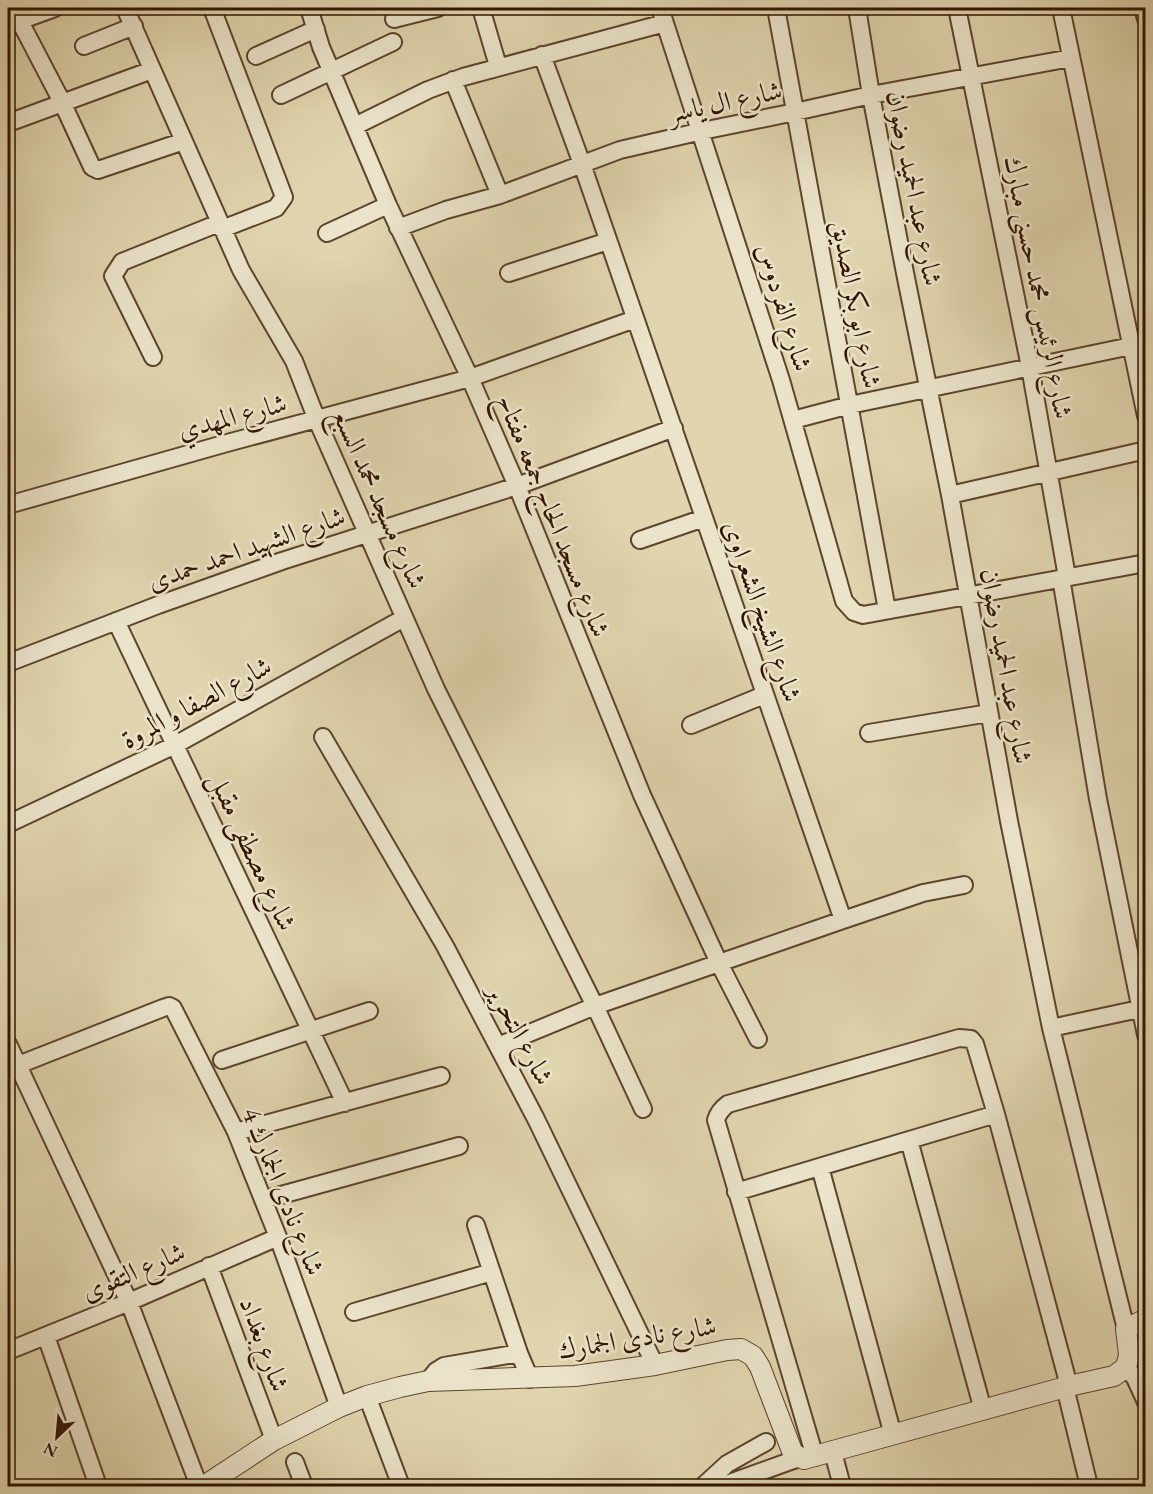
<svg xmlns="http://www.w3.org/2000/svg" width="1153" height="1494" font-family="'EB Garamond',Amiri,serif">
<rect width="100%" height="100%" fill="#e0d5af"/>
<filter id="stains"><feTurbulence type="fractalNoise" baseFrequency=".00333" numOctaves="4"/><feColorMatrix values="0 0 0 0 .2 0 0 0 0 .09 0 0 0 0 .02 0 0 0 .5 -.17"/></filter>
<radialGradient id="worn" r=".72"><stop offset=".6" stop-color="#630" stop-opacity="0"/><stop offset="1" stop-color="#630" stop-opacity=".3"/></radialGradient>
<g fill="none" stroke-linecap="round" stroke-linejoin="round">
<!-- minor casing -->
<g stroke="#5d442c" stroke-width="20">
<path id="minor" d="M13,8L62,102L92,167L98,170L184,141
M125,8L241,270L294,361L317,420L436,689L595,1006L643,1109
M212,8L284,197L276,208L222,229
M309,8L321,47L388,205L470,378L517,486L642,795L719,963L758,1039
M481,8L498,66
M660,8L781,380L844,601L854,612L863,615L1146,563
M776,8L887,610
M857,8L871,95L906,278L950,495L1009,821L1051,1028L1126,1329
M957,8L1030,367L1067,577
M1061,8L1146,416
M1143,8L1146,19
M394,19L438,8
M8,25L55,8
M84,46L134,26
M542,55L582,164L843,920
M256,56L316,29
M453,80L500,195
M281,95L393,42
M8,123L152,70
M355,126L428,90L463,77L665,23
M398,228L446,210L500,195L620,150L702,131L795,112L871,95L1071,58
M327,233L388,205
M509,273L608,241
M153,357L113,276L122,262L219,223
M793,420L850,405L1131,346
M950,495L1146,450
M8,505L227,443L470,378L635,319
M640,540L704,518
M1061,578L1098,799L1146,1035
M116,621L345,1103
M8,663L158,605L282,561L517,486L674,428
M691,725L764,695
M869,733L989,713
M323,737L445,946L536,1119L655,1365
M8,824L175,745L404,618
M1051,1028L1139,1009
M8,1044L129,1302L199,1486
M498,1046L595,1006L843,920L923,893L964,885
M222,1060L369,1011
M8,1069L163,1008L169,1006L173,1008L236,1132L278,1237L339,1407
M236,1132L441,1076
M909,1140L983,1410
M820,1167L893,1435
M736,1192L996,1114
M263,1200L459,1146
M476,1225L519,1353L530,1379
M209,1266L274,1440
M354,1312L492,1272
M46,1336L98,1486
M8,1351L129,1302L278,1237
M1126,1367L1135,1378L1146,1402
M428,1381L436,1371L444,1366L519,1353
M1065,1387L1089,1486
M367,1396L401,1486
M833,1452L842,1486
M815,1457L716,1120C718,1113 721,1109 728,1104L959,1038L971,1039L975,1044L996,1114L1069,1386
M295,1462L304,1486
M703,1486L727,1464L766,1442
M721,1486L799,1458"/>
</g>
<!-- tertiary casing -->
<g stroke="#5d442c" stroke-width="22">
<path id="tertiary" d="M204,1486L274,1440L339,1407L367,1396L400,1387L428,1381L575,1376L655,1365L727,1350L741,1349L753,1356L760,1367L792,1451L795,1455L804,1459L1069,1386L1114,1376L1126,1367L1129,1355L1126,1329L1146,1319"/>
</g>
<!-- minor -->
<use href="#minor" stroke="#ebe4cb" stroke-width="16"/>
<!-- tertiary -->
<use href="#tertiary" stroke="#ebe4cb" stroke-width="20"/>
</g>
<g text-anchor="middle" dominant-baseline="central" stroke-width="5" stroke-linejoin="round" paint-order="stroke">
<!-- street labels -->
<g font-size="27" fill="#311400" stroke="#ebe4cb">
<text transform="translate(725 101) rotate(-12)">شارع ال ياسر</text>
<text transform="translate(915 188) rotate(79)">شارع عبد الحميد رضوان</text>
<text transform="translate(1039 287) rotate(79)">شارع الرئيس محمد حسنى مبارك</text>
<text transform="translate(857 304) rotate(79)">شارع ابو بكر الصديق</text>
<text transform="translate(785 307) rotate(73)">شارع الفردوس</text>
<text transform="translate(232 416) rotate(-15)">شارع المهدي</text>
<text transform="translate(380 498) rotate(66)">شارع مسجد محمد السبع</text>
<text transform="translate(554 515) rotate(68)">شارع مسجد الحاج جمعه مفتاح</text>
<text transform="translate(246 548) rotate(-19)">شارع الشهيد احمد حمدى</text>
<text transform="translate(763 611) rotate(71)">شارع الشيخ الشعراوى</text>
<text transform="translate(1007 666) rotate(80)">شارع عبد الحميد رضوان</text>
<text transform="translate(196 702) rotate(-28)">شارع الصفا و المروة</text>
<text transform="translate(253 851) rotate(65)">شارع مصطفى مقبل</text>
<text transform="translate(521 1034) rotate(62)">شارع التحرير</text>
<text transform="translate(284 1191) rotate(68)">شارع نادى الجمارك 4</text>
<text transform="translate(133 1271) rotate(-23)">شارع التقوى</text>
<text transform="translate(637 1337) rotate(-9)">شارع نادى الجمارك</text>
<text transform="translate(265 1344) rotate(70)">شارع بغداد</text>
</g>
</g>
<!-- margin -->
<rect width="1153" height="1494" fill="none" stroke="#e0d5af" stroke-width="30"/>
<rect x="9" y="9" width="1135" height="1476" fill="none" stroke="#311400" stroke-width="3"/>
<rect x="15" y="15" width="1123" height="1464" fill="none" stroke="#311400" stroke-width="1.5"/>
<!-- north arrow -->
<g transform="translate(57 1437) rotate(206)" stroke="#ebe4cb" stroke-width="4.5" paint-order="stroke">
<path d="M0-4.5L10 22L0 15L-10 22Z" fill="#311400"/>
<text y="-9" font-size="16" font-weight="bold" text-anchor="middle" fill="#311400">N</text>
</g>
<rect width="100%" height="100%" filter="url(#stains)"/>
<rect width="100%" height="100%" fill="url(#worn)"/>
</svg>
